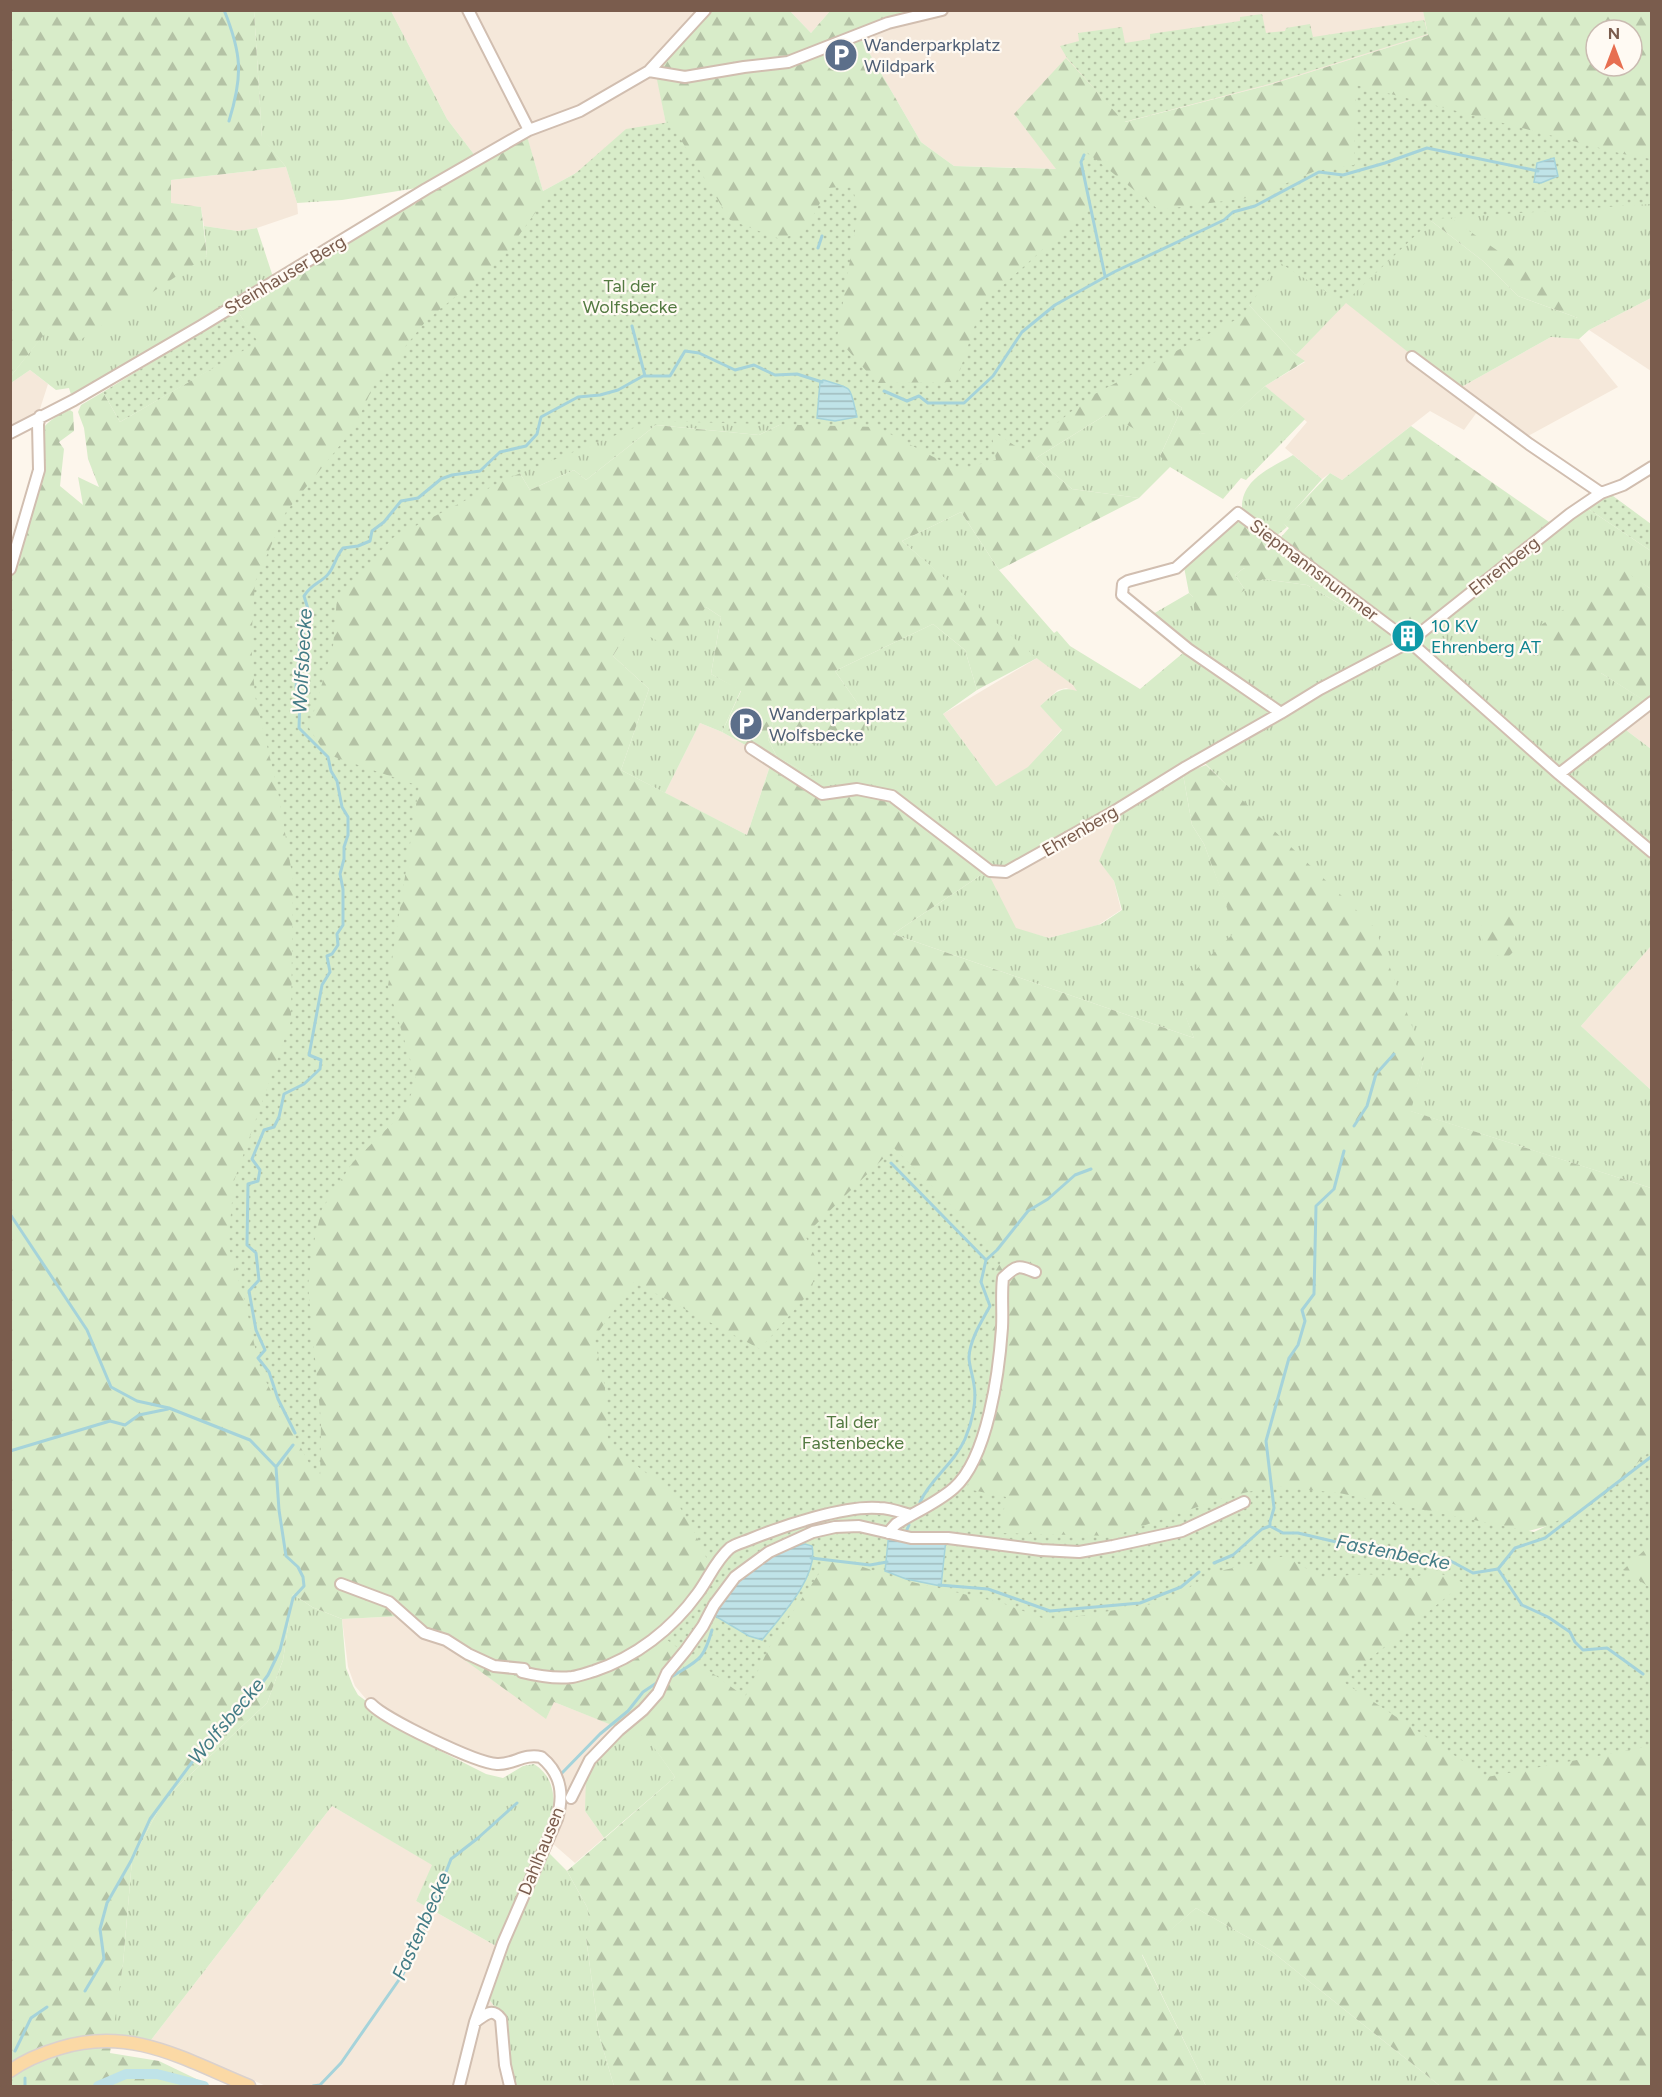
<svg xmlns="http://www.w3.org/2000/svg" width="1662" height="2097" font-family="Figtree,sans-serif">
<defs>
<pattern id="grass-tufts" width="24" height="20" patternUnits="userSpaceOnUse" patternTransform="scale(1.5)"><rect width="24" height="20" fill="#d8ecc9"/><path d="M3 7l-1-3M5 7V3M7 7l1-3M15 17l-1-3M17 17v-4M19 17l1-3" fill="none" stroke="#b4c2a5"/></pattern>
<pattern id="forest-firs" width="22" height="20" patternUnits="userSpaceOnUse" patternTransform="scale(1.5)"><rect width="22" height="20" fill="#d8ecc9"/><path d="M5 1l3.5 6h-7zM16 11l3.5 6h-7z" fill="#b4c2a5"/></pattern>
<pattern id="park-dots" width="8" height="8" patternUnits="userSpaceOnUse" patternTransform="scale(1.5)"><rect width="8" height="8" fill="#d8ecc9"/><path d="M2 2h.1M6 6h.1" fill="none" stroke="#b4c2a5" stroke-width="1.8" stroke-linecap="round"/></pattern>
<pattern id="water-rules" width="6" height="5" patternUnits="userSpaceOnUse" patternTransform="scale(1.5)"><rect width="6" height="5" fill="#bfe3e8"/><path d="M0 2.5h6" fill="none" stroke="#a0bbbe"/></pattern>
</defs>
<rect width="100%" height="100%" fill="#fdf6ec"/>
<!-- residential -->
<path fill="#f5e8da" d="M926,10H1423L1428,35L1269,85L1124,122L1014,114L1057,169L954,166L921,142L860,37Z
M391,11H711L656,70L666,124L543,191L527,137L476,157L447,119Z
M790,11H830L811,33Z
M286,167L297,203L298,214L257,228L238,231L204,226L201,207L171,204V180Z
M1651,298V371L1589,330Z
M1346,302L1456,390L1551,337L1579,339L1618,387L1519,441L1477,412L1464,430L1430,411L1342,480L1330,473L1322,479L1285,448L1307,422L1265,386L1305,362L1296,355Z
M30,370L48,384L39,412L11,429V383Z
M1037,658L1083,688L1078,692L1066,688L1058,690L1040,706L1062,729L1028,768L996,786L943,714Z
M1651,705V749L1618,724Z
M700,723L722,732L772,760L747,835L665,793Z
M1121,812L1100,861L1114,881L1121,910L1098,925L1049,938L1016,929L981,867Z
M1651,946V1090L1581,1026Z
M404,1616L546,1718L554,1702L620,1728L585,1811L604,1838L575,1863L552,1843L562,1818L548,1759L507,1760L480,1758L407,1725L366,1699L355,1686L348,1667L342,1619Z
M332,1806L433,1865L416,1901L496,1946L486,1995L502,2017L510,2086H266L189,2053L151,2040Z"/>
<!-- grass -->
<path fill="url(#grass-tufts)" d="M254,11H391L447,119L476,157L423,187L342,200L297,203L286,167L262,138Z
M1651,176V298L1589,330L1579,339L1551,337L1456,390L1346,303L1296,355L1199,252L1417,210L1483,261L1518,296L1578,318L1413,192Z
M204,226L238,231L257,228L273,277L72,398L69,388L56,390L30,370L11,383V376L51,325L207,256Z
M1265,386L1305,419L1246,480L1241,478L1223,499L1170,467L1139,498L1072,489L1036,458L1107,414L1168,398L1182,408L1160,456L1200,433L1212,434Z
M576,411L806,412L759,435L656,425L586,480L574,470L530,490L513,462Z
M1293,455L1322,479L1283,523L1287,527L1274,538L1242,509C1241,479 1271,468 1293,455Z
M1584,506L1651,551V589L1621,570L1601,673L1647,702L1618,724L1651,749V946L1581,1026L1651,1090V1188L1410,1111L1424,1058L1262,821L1200,758L1183,774L1192,825L1204,844L1237,931L1176,990L1194,1038L893,934L987,871L1016,928L1049,938L1101,924L1122,910L1114,881L1099,861L1120,813L1011,866L982,867L777,757L768,739L775,716L865,714L835,671L933,624L965,650L977,690L943,714L996,786L1028,767L1062,730L1040,706C1053,695 1059,685 1077,691L1073,685L1027,651L902,541L961,512L999,570L1054,633L1057,631L1070,646L1140,689L1189,648L1285,712L1410,641Z
M1244,568L1263,579L1307,585L1373,623L1377,622L1401,641L1287,706L1280,705L1190,647L1153,614L1189,593L1193,597L1245,590L1235,575Z
M706,607L721,617L711,674L741,690L722,732L700,723L665,793L621,770L649,689L613,656L630,627Z
M293,1594L312,1607L342,1619L346,1668L353,1686L358,1695L397,1724L395,1728L486,1774L503,1778L523,1766L534,1764C551,1775 554,1790 554,1809L512,1913L496,1946L416,1901L432,1865L332,1806L151,2040L111,2034L123,1964L132,1860L164,1799L267,1703L283,1660Z
M645,1734L675,1777L604,1838L585,1811L586,1775L605,1744Z
M549,1853L567,1871L587,1907L593,1938L586,1937L599,2035L614,2086H510L502,2017L486,1995Z
M1196,1908L1270,1950L1440,2086H1206L1142,1954Z"/>
<!-- forest -->
<path fill="url(#forest-firs)" fill-rule="evenodd" d="M11,10L254,11L262,137L286,167L171,180V203L201,207L207,256L74,344L51,326L11,376Z
M711,11H790L811,33L830,11H925L860,37L921,142L954,166L1056,169L1014,114L1066,58L1125,122L1269,85L1428,35L1423,11H1651V176L1413,192L1576,305L1578,318L1518,296L1483,261L1417,210L1199,252L1296,355L1305,361L1265,386L1212,435L1200,433L1170,467L1160,456L1182,408L1168,398L1144,434L1107,414L1036,458L1072,489L1139,498L999,570L961,512L902,541L1037,658L977,690L965,650L933,624L835,671L865,714L864,739L809,744L775,716L768,739L777,757L842,791L895,796L987,871L893,934L1194,1038L1175,990L1236,931L1204,844L1192,825L1183,774L1206,765L1375,928L1424,1058L1411,1111L1651,1188V1459L1577,1518L1506,1537L1246,1536L1447,1558L1651,1500V2086H1440L1270,1950L1196,1908L1142,1955L1206,2086H614L599,2035L586,1937H592L587,1907L567,1871L675,1777L645,1735L605,1744L619,1728L554,1702L546,1719L404,1616L342,1619L312,1607L293,1594L283,1660L267,1703L164,1799L132,1860L123,1964L110,2053L159,2061L211,2086H11L10,562L24,524L42,429C50,420 59,414 70,410L73,412L74,431L59,442L64,449L60,486L83,505L78,477L99,487L88,459L84,428L78,412L81,405L103,392L120,422L257,342L237,310L527,136L543,191L666,124L655,70ZM1596,30H1632V66H1596ZM697,374L806,412L759,435L656,425L586,480L574,470L530,490L513,462ZM706,607L721,617L711,674L741,691L722,732L772,760L747,835L621,770L649,689L613,656L631,627L675,650Z
M1411,426L1552,524L1416,634L1395,622L1390,625L1382,620L1373,623L1307,585L1263,579L1258,582L1244,568L1235,575L1245,590L1206,615L1195,617L1193,597L1189,593L1184,567L1238,517L1275,544L1289,528L1282,523L1330,473L1342,480Z
M1622,569L1651,589V705L1601,673L1588,677L1548,644L1541,625Z
M1510,909C1520,924 1515,936 1513,952L1505,960L1484,947L1480,929L1486,915Z"/>
<!-- park -->
<path fill="url(#park-dots)" d="M1262,14L1266,33L1285,31L1286,28L1310,24L1313,37L1424,20L1428,34L1269,84L1124,122L1067,58L1060,46L1079,41L1078,33L1122,27L1125,43L1150,39V34L1240,21V17Z
M1356,85L1623,154L1651,159V204L1433,219L1344,303L1280,263L1241,317L1089,397L1023,451L991,430L996,460L958,470L877,427L651,421L511,477L394,537L337,598L333,646L309,728L326,754L419,786L388,986L417,1082L401,1115L353,1162L322,1209L313,1246L308,1285L321,1421L320,1484L260,1370L245,1302L228,1245L234,1181L291,1021L293,880L278,791L255,696L251,643L255,582L286,512L354,428L374,385L426,321L504,256L543,202L626,129L670,122L730,220L780,239L805,231L828,188L851,186L859,207L837,338L877,383L956,382L982,304L1090,207L1079,146L1159,210L1254,197L1315,171L1354,165Z
M237,310L258,342L120,422L103,392Z
M1609,493L1651,524V551L1584,506Z
M894,1148L1003,1258L994,1274L1000,1297L990,1333V1406L967,1489L1006,1497L1000,1533L1114,1536L1226,1497L1274,1486L1339,1493L1534,1532L1597,1502L1651,1450V1544L1623,1570L1651,1588V1746L1487,1777L1342,1681L1464,1583L1434,1571L1413,1578L1366,1574L1321,1577L1285,1556L1211,1573L1169,1601L1050,1621L1002,1603L895,1578L831,1556L772,1642L745,1697L659,1634L712,1570L692,1527L670,1491L608,1444L605,1387L594,1338L634,1282L760,1349L811,1291L818,1263L805,1235Z"/>
<!-- water -->
<path fill="url(#water-rules)" stroke="#a5d3da" stroke-width="1.5" d="M1554,158L1558,176L1541,183L1534,182L1537,163Z
M823,380C854,389 849,384 857,417L835,421L817,418L820,382Z
M889,1532L946,1539L941,1586L906,1579L885,1571Z
M805,1544L812,1546C819,1576 780,1617 762,1640L749,1636L715,1616L730,1588L764,1555Z"/>
<g fill="none" stroke-linecap="round" stroke-linejoin="round">
<!-- stream -->
<path stroke="#a5d3da" stroke-width="3" d="M224,10C242,54 243,76 229,121
M1084,155L1081,162L1105,276
M818,248L822,236
M631,311L633,303
M632,326L645,376
M884,391L907,401L919,396L928,403H964L993,376L1022,332L1055,305L1114,272L1224,220L1233,212L1255,206L1319,172L1343,175L1385,163L1427,148L1538,171
M1354,1126L1367,1106L1376,1074L1394,1054
M891,1163L986,1260L981,1282L990,1306C982,1321 970,1339 969,1357C969,1366 973,1376 974,1385C977,1401 972,1423 965,1439C954,1464 931,1478 920,1502
M10,1214L87,1330L111,1387L137,1401L169,1408L250,1440L276,1467
M986,1260L997,1250L1028,1211L1048,1199L1075,1175L1091,1169
M295,1433L278,1399L269,1372L258,1358L265,1350L256,1330L249,1291L259,1280L256,1253L247,1245L248,1184L258,1181L260,1170L252,1159L264,1130L274,1127L279,1117L284,1094L304,1084L320,1069L321,1060L309,1055L310,1050L322,985L330,972L327,956L332,954L338,945L337,934L343,925V889L340,874L344,859V847L348,835V817L342,807L337,781L331,771L328,757L299,728L300,699L296,687L301,638L308,624L309,612L304,596C312,583 323,582 329,573C335,565 336,556 343,548L358,546L370,541L372,531L384,522L401,501L418,498L441,479L452,475L480,471L500,452L526,446L537,434L541,417L578,397L600,395L618,390L643,376H670L685,351L699,353L735,370L754,365L775,375L797,374L822,382
M10,1451L110,1421L125,1425L139,1415L168,1409
M1270,1526V1522L1274,1508L1266,1441L1289,1358L1298,1345L1305,1321L1302,1310L1314,1294L1316,1206L1334,1189L1344,1151
M905,1534L909,1525
M811,1558L870,1565L887,1562
M1214,1563L1233,1555L1262,1529L1270,1526L1283,1533H1298L1413,1560L1426,1555L1447,1559L1473,1573L1498,1569L1515,1548L1545,1538L1652,1456
M1498,1569L1522,1605L1548,1617L1570,1632L1575,1642L1583,1650L1607,1648L1643,1674
M939,1585L988,1589L1050,1611L1140,1603L1181,1587L1199,1572
M671,1677C698,1660 703,1662 712,1630
M562,1773L600,1734L628,1711L643,1692L658,1682
M85,1991L104,1959L100,1929L107,1903L131,1861L150,1819L224,1719L251,1698L268,1675L280,1650L293,1598L304,1586L303,1577L298,1567L286,1556L279,1510L276,1467L293,1445
M15,2051L31,2018L47,2007
M25,2078V2086
M313,2086L320,2085L341,2063L403,1974L423,1932L451,1859L478,1838L517,1803"/>
<!-- canal -->
<path stroke="#bfe3e8" stroke-width="10" d="M98,2086L126,2074H157L204,2086"/>
<!-- minor casing -->
<g stroke="#d1beb0" stroke-width="14">
<path id="minor" d="M468,10L529,130
M649,71L685,77L744,67L788,62L888,23L942,10
M1412,357L1529,444L1601,493
M10,433L74,400L201,326L426,189L529,130L580,111L649,71L705,10
M10,569L39,470L38,424L40,416
M1281,713L1188,649L1122,595L1123,584L1128,581L1176,568L1238,513L1410,642L1559,774L1652,852
M751,748L822,794L857,789L892,796L990,871L1006,872L1115,811L1186,767L1281,713L1320,689L1409,642L1570,514L1601,493L1623,485L1652,467
M1559,774L1652,702
M888,1533L896,1524C915,1512 937,1503 954,1488C988,1458 999,1371 1002,1328C1003,1311 1001,1294 1003,1278C1017,1265 1018,1265 1035,1272
M341,1584L389,1602L424,1633L446,1640L468,1654L494,1666L524,1669
M520,1669L522,1672C538,1676 555,1679 572,1677C579,1676 587,1673 594,1671C636,1657 672,1629 698,1593C709,1578 716,1560 730,1548C735,1544 744,1542 751,1539C783,1526 845,1505 879,1508C890,1508 900,1512 910,1515
M371,1704C385,1719 476,1763 497,1764C513,1765 524,1753 541,1757C562,1774 564,1795 557,1819L503,1943L475,2022L459,2086
M571,1798L590,1760L619,1730L643,1710L658,1693L667,1673L686,1650L703,1626L714,1605L735,1577L769,1552L813,1532L835,1527L859,1526L911,1538H948L1041,1550L1079,1552L1113,1546L1182,1531L1244,1502
M475,2022C485,2015 492,2007 501,2019L505,2065L510,2086"/>
</g>
<!-- major casing -->
<g stroke="#dad1cd" stroke-width="15">
<path id="major" d="M10,2071C25,2060 43,2053 60,2048C132,2026 185,2060 249,2086"/>
</g>
<!-- minor -->
<use href="#minor" stroke="#fff" stroke-width="10"/>
<!-- major -->
<use href="#major" stroke="#fbd9a5" stroke-width="12"/>
</g>
<!-- icons -->
<defs>
<g id="parking-disc" transform="scale(1.725)"><circle r="9.5" fill="#5c6f8a" stroke="#fffaf3"/><path d="M-3.5-5.5H1a3.5 3.5 0 0 1 0 7H-1V5.5H-3.5ZM-1-3.4V-.6H.8a1.4 1.4 0 0 0 0-2.8Z" fill="#fff"/></g>
<g id="building-disc" transform="scale(1.725)"><circle r="9.5" fill="#0f9aa8" stroke="#fffaf3"/><path d="M-4-6H4V6H1V3H-1V6H-4ZM-2.5-4.3h1.7v1.8h-1.7ZM.8-4.3h1.7v1.8H.8ZM-2.5-1h1.7V.8h-1.7ZM.8-1h1.7V.8H.8Z" fill="#fff"/></g>
</defs>
<g fill-rule="evenodd">
<use href="#parking-disc" x="841" y="55"/>
<use href="#building-disc" x="1408" y="636"/>
<use href="#parking-disc" x="746" y="724"/>
</g>
<g text-anchor="middle" dominant-baseline="central" stroke-width="4.5" stroke-linejoin="round" paint-order="stroke">
<!-- service labels -->
<g font-size="18" fill="#4e5e75" stroke="#fffaf3" text-anchor="start">
<text x="864" y="45">Wanderparkplatz<tspan x="864" dy="21">Wildpark</tspan></text>
<text x="769" y="714">Wanderparkplatz<tspan x="769" dy="21">Wolfsbecke</tspan></text>
</g>
<!-- street labels -->
<g font-size="18" fill="#7a5c4d" stroke="#fffaf3">
<text transform="translate(285 275) rotate(-31)">Steinhauser Berg</text>
<text transform="translate(1504 566) rotate(-38)">Ehrenberg</text>
<text transform="translate(1314 570) rotate(37)">Siepmannsnummer</text>
<text transform="translate(1080 831) rotate(-30)">Ehrenberg</text>
<text transform="translate(541 1851) rotate(-68)">Dahlhausen</text>
</g>
<!-- park labels -->
<g font-size="18" fill="#537a41" stroke="#fffaf3">
<text x="630" y="286">Tal der<tspan x="630" dy="21">Wolfsbecke</tspan></text>
<text x="853" y="1422">Tal der<tspan x="853" dy="21">Fastenbecke</tspan></text>
</g>
<!-- culture labels -->
<g font-size="18" fill="#0d838f" stroke="#fffaf3" text-anchor="start">
<text x="1431" y="626">10 KV<tspan x="1431" dy="21">Ehrenberg AT</tspan></text>
</g>
<!-- water labels -->
<g font-size="20" font-style="italic" fill="#437c86" stroke="#fffaf3">
<text transform="translate(302 661) rotate(-87)">Wolfsbecke</text>
<text transform="translate(1393 1552) rotate(11)">Fastenbecke</text>
<text transform="translate(226 1721) rotate(-50)">Wolfsbecke</text>
<text transform="translate(421 1926) rotate(-66)">Fastenbecke</text>
</g>
</g>
<!-- border -->
<rect width="1662" height="2097" fill="none" stroke="#7a5c4d" stroke-width="24"/>
<!-- north arrow -->
<g transform="translate(1614 48)"><circle r="28" fill="#fffaf3" stroke="#cabbb1" stroke-width="1.5"/>
<path d="M0-4.5L10 22L0 15L-10 22Z" fill="#e76f51"/>
<text y="-9" font-size="16" font-weight="bold" text-anchor="middle" fill="#7a5c4d">N</text>
</g>
</svg>
